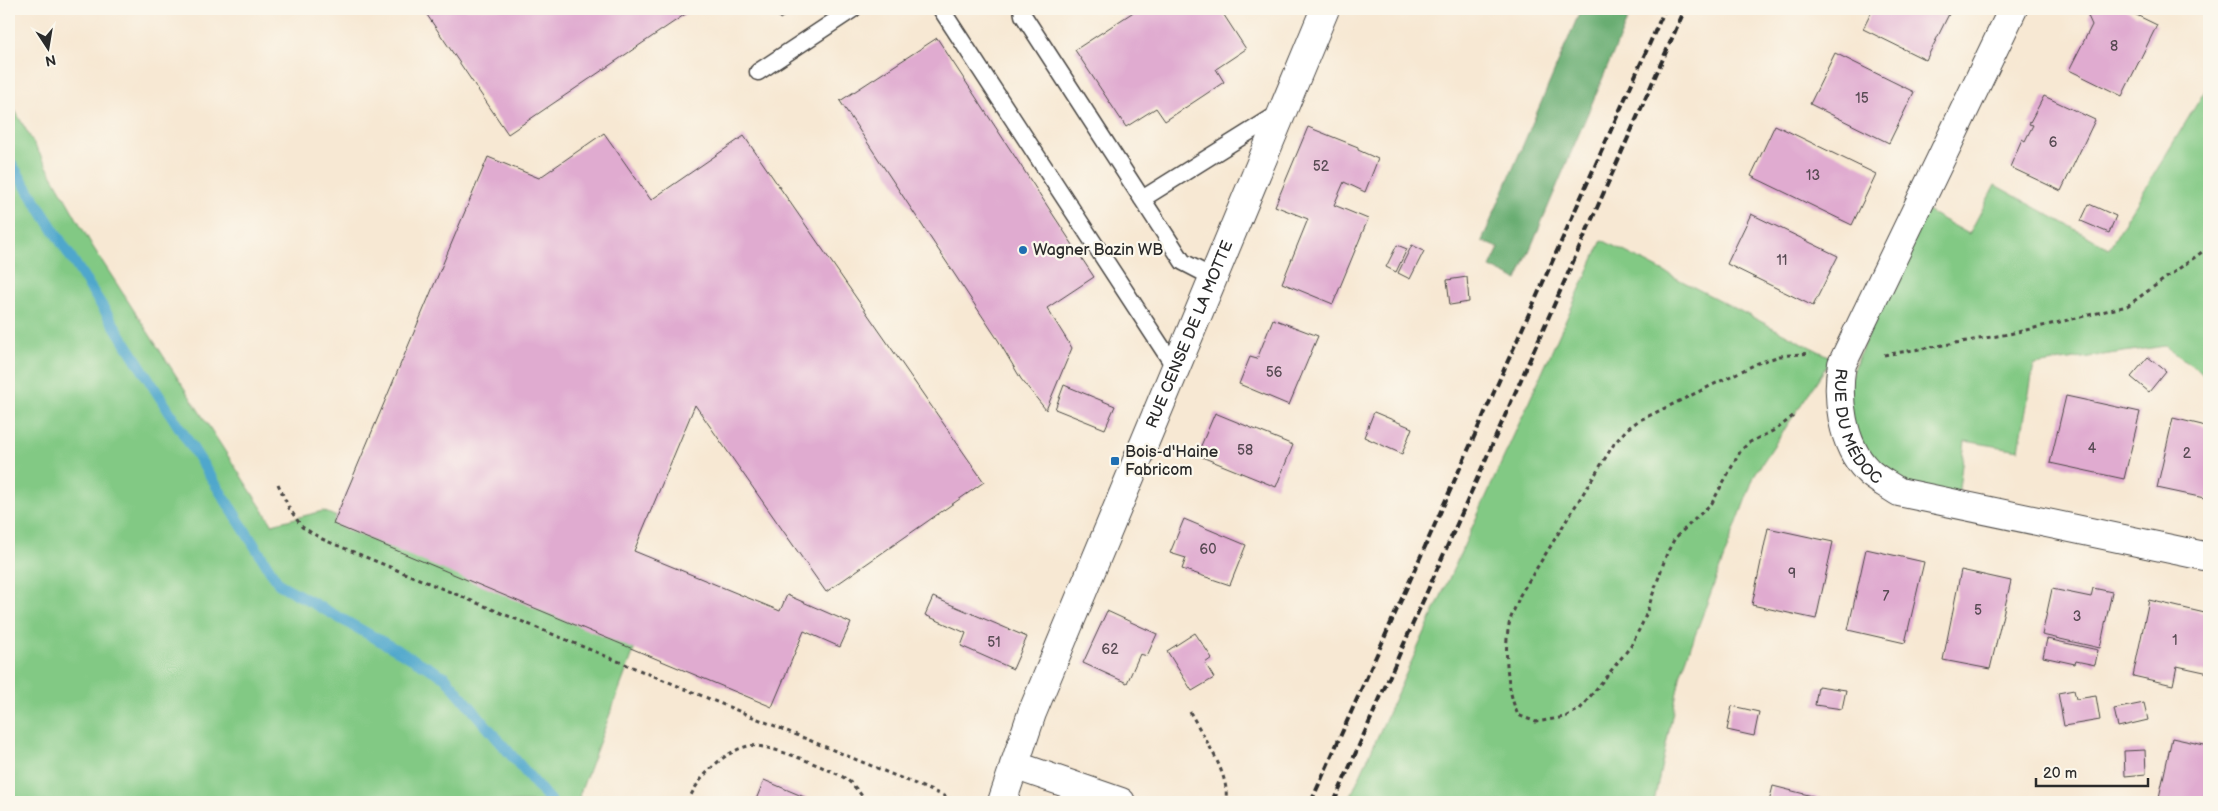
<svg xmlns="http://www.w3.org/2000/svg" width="2218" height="811" font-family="'Balsamiq Sans',sans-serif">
<rect width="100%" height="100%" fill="#fbf7ec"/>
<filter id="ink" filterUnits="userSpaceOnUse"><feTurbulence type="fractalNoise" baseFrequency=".02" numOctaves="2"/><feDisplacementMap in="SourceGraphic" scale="10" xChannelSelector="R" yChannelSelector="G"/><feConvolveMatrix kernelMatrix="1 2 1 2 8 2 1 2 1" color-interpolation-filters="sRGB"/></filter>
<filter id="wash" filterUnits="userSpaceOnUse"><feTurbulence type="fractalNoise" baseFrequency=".0096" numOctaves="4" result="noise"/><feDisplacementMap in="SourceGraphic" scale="20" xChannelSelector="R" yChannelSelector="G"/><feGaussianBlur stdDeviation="1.12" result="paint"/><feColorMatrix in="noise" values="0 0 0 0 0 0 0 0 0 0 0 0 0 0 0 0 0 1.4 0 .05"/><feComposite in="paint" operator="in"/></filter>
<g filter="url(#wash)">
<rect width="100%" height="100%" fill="#f7e8d3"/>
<!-- green -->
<path fill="#82c984" stroke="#567a58" d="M2209,84V378L2165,346L2034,365L2019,450L1965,441L1957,504L1867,471L1840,405L1918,206L1969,234L1995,185L2109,248Z
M9,100L93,247L272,524L323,511L636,645L579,796L584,802H9Z
M1602,240L1832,358L1755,474L1681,673L1654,802H1348Z"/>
<!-- forest -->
<path fill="#69ad72" stroke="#4a6c4e" d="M1581,9H1632L1517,280L1490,267L1499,248L1482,241Z"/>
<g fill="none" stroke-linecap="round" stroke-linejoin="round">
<!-- stream -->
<path stroke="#4fa7cc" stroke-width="11" d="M9,160L279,584L445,677L551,802"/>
</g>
<g id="blocks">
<!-- building -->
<path fill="#e0abd0" d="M423,9H693L508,134Z
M774,9H795L780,19Z
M1138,9H1220L1246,49L1216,69L1224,82L1203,96L1165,121L1156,108L1126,127L1075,50Z
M1873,9H1949L1951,10L1926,60L1863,29Z
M2091,9H2124L2157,25L2122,96L2069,70L2092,25L2088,16Z
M937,38L1094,277L1047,308L1072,348L1046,410L1021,379L998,340L840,101Z
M1835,53L1914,92L1889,143L1810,104Z
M2044,96L2095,120L2061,191L2010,167L2022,139L2025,141L2033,125L2029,124Z
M1775,125L1876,174L1852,225L1751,176Z
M1308,127L1358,147V150L1378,159L1365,192L1344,182L1334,205L1368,219L1333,304L1282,283L1308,219L1275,206Z
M604,133L651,200L744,136L984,482L826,592L695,405L634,551L780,611L787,595L851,623L840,647L804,631L772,707L333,524L488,157L539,178Z
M2089,204L2116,216L2109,233L2081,221Z
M1751,214L1838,256L1813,306L1727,264Z
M1397,245L1407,249L1396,272L1386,267Z
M1412,245L1424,251L1410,279L1398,273Z
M1467,277L1469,302L1450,305L1447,280Z
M1273,319L1318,336L1289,405L1239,384L1250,357L1257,359Z
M2148,357L2166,371L2149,392L2131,377Z
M1064,385L1115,406L1105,429L1055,409Z
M2066,396L2140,412L2124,479L2050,463Z
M1374,412L1412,428L1402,454L1364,437Z
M1215,413L1293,445L1276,487L1197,455Z
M2173,418L2202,425L2209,430V499L2157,488Z
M1184,519L1246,545L1230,585L1182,569L1186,558L1170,553Z
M1768,528L1833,542L1816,619L1752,605Z
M1866,549L1924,562L1905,643L1848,630Z
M1961,570L2011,581L1990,669L1943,660Z
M2093,588L2112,592L2100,648L2042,635L2052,589L2091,597Z
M933,597L1027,637L1013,669L961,646L966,633L925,615Z
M2149,600L2209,614V673L2177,666L2173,685L2133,676Z
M1107,611L1157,634L1147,656L1140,654L1127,683L1083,663Z
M1195,633L1212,658L1205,663L1214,678L1192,691L1167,651Z
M2047,639L2098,650L2095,665L2076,661L2075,664L2043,657Z
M1818,686L1846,690L1842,709L1815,705Z
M2074,690L2076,699L2096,696L2100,720L2064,726L2058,693Z
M2144,703L2148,720L2118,727L2114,709Z
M1732,706L1759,712L1754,736L1727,730Z
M2172,738L2209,746V802L2188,799V802H2158Z
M2145,750L2146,774L2125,776L2124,751Z
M764,780L816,802H755Z
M1773,786L1828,800L1827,802H1769Z"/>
</g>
</g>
<g filter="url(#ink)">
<use href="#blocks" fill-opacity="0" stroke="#4a4744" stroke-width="1"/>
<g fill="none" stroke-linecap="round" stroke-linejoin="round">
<!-- service casing -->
<g stroke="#4a4744" stroke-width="19">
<path id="service" d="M941,9L1176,369
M1022,9L1023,15L1183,262L1214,278
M758,72L853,9
M1142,199L1281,112"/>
</g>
<!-- minor casing -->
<g stroke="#4a4744" stroke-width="30">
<g id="minor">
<path id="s1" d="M2013,9L1842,364C1836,397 1842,445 1867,470C1875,479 1889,485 1899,492L2209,557"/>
<path d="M1014,765L1121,802"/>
<path id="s2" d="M1002,802L1032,713L1325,9"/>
</g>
</g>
<!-- path -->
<path stroke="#4a4744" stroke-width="3" stroke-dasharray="4 4" stroke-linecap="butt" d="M1884,355L2009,334L2127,306L2209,247
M1793,416L1777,429L1750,442L1741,450L1712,503L1675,538L1667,553L1644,620L1631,646L1580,709L1565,717L1536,722L1518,715C1507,692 1503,645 1510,621C1512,613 1517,604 1520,595L1614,444L1627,429L1638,421L1758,363L1780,356L1811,353
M278,484L289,508L302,527L322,539L959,802
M1190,712C1201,733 1233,778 1225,802
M688,802C697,778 723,752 748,746C764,742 831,769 846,779C853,784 861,794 866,802"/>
<!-- service -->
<use href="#service" stroke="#fff" stroke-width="16"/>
<!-- minor -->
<use href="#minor" stroke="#fff" stroke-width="28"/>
<!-- rail -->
<path stroke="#2b2b2b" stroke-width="4" stroke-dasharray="8 4" stroke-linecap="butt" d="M1311,802L1665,9
M1334,802L1685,9"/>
</g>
</g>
<!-- markers -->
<g fill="#1f6fb2" stroke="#fbf7ec" stroke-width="2">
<circle cx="1023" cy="250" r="5"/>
<rect x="1110" y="456" width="10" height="10" rx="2.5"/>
</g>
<g text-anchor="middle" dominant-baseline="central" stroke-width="4.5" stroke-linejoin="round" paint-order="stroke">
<!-- number labels -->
<g font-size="14" fill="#584b54">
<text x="2114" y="46">8</text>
<text x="1862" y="98">15</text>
<text x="2053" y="142">6</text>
<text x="1321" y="166">52</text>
<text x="1813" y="175">13</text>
<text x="1782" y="260">11</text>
<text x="1274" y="372">56</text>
<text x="2092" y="448">4</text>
<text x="1245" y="450">58</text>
<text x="2187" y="453">2</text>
<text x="1208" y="549">60</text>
<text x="1792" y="573">9</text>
<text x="1886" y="596">7</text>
<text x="1978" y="610">5</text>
<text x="2077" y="616">3</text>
<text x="2175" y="640">1</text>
<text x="994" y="642">51</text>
<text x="1110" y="649">62</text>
</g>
<!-- poi labels -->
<g font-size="16" fill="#2b2b2b" stroke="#fbf7ec" text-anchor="start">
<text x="1033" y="250">Wagner Bazin WB</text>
<text x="1125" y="452">Bois-d'Haine<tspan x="1125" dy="18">Fabricom</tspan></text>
</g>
<!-- street labels -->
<g font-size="16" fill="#2b2b2b" stroke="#fbf7ec">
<text stroke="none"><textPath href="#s2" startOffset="504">RUE CENSE DE LA MOTTE</textPath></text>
<text stroke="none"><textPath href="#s1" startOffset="461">RUE DU MÉDOC</textPath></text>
</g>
</g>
<!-- margin -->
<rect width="2218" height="811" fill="none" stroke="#fbf7ec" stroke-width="30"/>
<!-- north arrow -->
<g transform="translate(48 48) rotate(168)" stroke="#fbf7ec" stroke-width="4" paint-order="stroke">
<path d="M0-4L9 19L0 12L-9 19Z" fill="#2b2b2b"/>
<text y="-8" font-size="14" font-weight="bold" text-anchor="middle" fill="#2b2b2b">N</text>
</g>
<!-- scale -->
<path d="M2036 778v8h112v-8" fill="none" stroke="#2b2b2b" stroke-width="2.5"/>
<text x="2043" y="778" font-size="15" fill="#2b2b2b" stroke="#fbf7ec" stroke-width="4" paint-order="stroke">20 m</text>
</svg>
